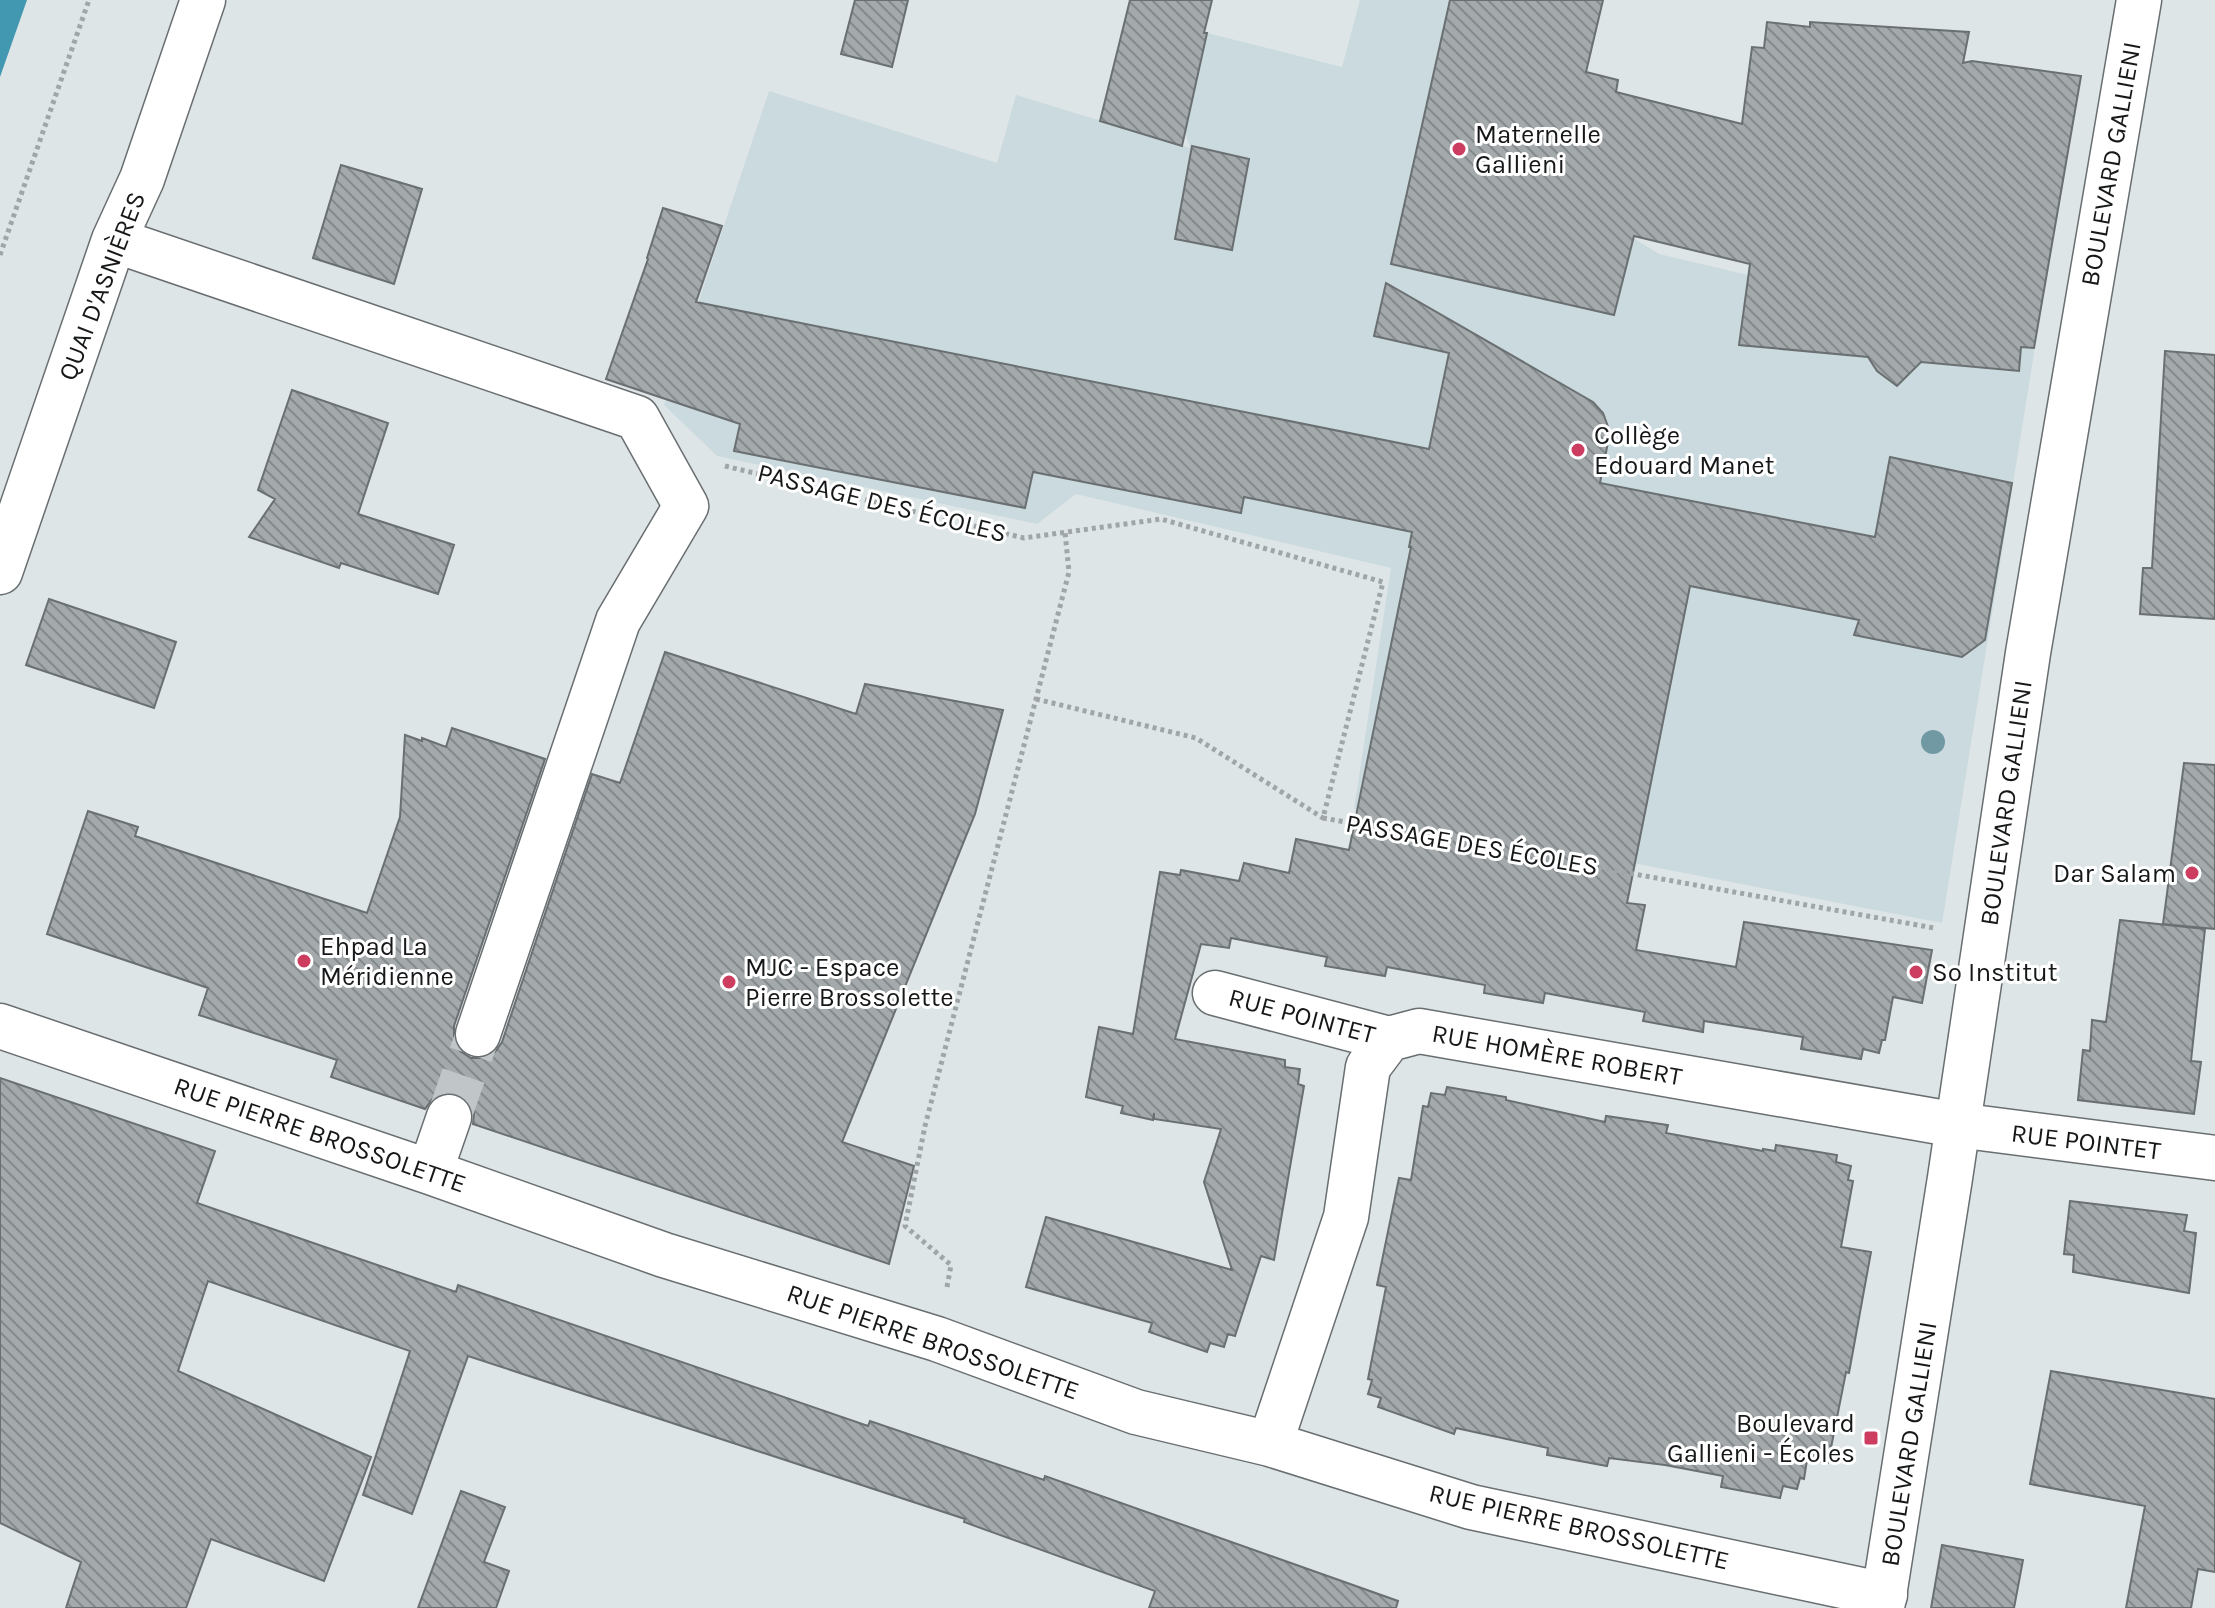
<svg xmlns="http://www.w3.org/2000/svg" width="2215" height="1608" font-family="Karla,sans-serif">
<defs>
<pattern id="building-back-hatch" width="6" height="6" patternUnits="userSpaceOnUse" patternTransform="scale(2)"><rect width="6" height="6" fill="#a4aaac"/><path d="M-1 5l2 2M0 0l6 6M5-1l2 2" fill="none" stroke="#84898b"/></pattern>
</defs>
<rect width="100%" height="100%" fill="#dee5e7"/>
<!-- built -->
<path fill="#cbdadf" d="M1360,0H1476L1597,27L1574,132L1629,235L1659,254L1778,282L2042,304L1942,923L1354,809L1391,568L1076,494L1037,524L717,456L664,405L769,91L997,163L1016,95L1190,148L1185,132L1207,33L1342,67Z"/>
<!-- water -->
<path fill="#4398b1" d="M0,0H27L0,77Z"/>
<!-- building -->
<path fill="url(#building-back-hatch)" stroke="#6a7071" stroke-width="2" d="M855,0H908L892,67L841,54Z
M1130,0H1212L1204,33H1207L1182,146L1100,121Z
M1450,0H1603L1586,72L1618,80L1616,92L1742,124L1752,47L1764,48L1767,22L1810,27V22L1969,32L1963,63L1972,61L2081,76L2034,348L2021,347L2019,371L1921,362L1897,386L1877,371L1868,357L1739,345L1750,264L1634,236L1614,315L1391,264Z
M1192,146L1249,159L1232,250L1175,239Z
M341,165L422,189L394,284L313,258Z
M663,208L722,226L696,302L1429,449L1449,353L1374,336L1386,283L1593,402L1603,413L1610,432L1600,483L1875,537L1890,457L2012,483L1985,640L1962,657L1854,635L1859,620L1690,586L1627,903L1645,905L1636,950L1736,967L1744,922L1932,950L1922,1003L1893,997L1885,1040H1882L1879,1053L1863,1049L1861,1059L1801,1049L1803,1037L1704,1021L1703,1032L1643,1021L1645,1012L1545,993L1543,1003L1484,993L1485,985L1387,967L1385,976L1325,966L1327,957L1231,938L1229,948L1201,944L1175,1039L1285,1060V1067L1300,1069L1298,1084L1304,1086L1274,1260L1261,1256L1235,1336L1228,1334L1224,1347L1210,1343L1207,1352L1149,1332L1152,1323L1026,1287L1046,1217L1232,1270L1204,1182L1221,1129L1154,1119V1113L1153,1120L1121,1113L1123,1106L1086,1097L1099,1027L1133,1034L1160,872L1180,875L1181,870L1239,881L1244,863L1289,873L1296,839L1349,850L1411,547H1409L1412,532L1244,497L1241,513L1033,472L1025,508L734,451L740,424L606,379L648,259L647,258Z
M2165,351L2215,355V619L2140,614L2143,568H2152Z
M292,390L388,423L358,514L454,545L438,594L341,563L339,568L249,537L275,499L258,490Z
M49,599L176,642L154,708L26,665Z
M665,652L856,714L865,684L1003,710L975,814L842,1142L914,1166L889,1264L473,1124L474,1113L468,1101L456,1093L445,1092L433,1098L425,1109L331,1077L337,1060L199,1015L208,988L47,934L88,811L138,827L135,836L367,913L400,817L405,735L422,741V738L446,747L452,728L545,759L454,1026V1040L460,1051L471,1058H484L495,1052L502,1042L592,774L620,783Z
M2184,763L2215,765V929L2163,924Z
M2120,920L2205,929L2191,1061L2201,1062L2194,1114L2078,1100L2083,1050L2090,1051L2092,1020L2106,1022Z
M0,1078L215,1151L197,1203L456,1292L458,1285L868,1426L870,1421L1044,1480L1045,1476L1398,1601L1396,1608H1149L1155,1591L964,1522L965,1519L468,1356L412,1514L363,1495L410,1351L208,1281L178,1371L371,1457L324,1581L211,1539L186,1608H66L81,1562L0,1523Z
M1447,1087L1506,1097V1100L1605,1122L1606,1116L1668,1125L1666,1133L1763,1151V1149L1775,1151L1776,1145L1837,1155L1836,1162L1851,1166L1848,1180L1853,1181L1841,1247L1871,1252L1849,1373L1846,1372L1828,1463L1807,1460L1804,1479L1800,1478L1797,1489L1783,1486L1780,1498L1721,1487L1723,1476L1665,1465L1609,1458L1607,1466L1547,1455L1548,1448L1456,1428L1454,1434L1378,1407L1381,1398L1368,1394L1372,1380L1368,1379L1386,1287L1377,1285L1399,1178L1411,1180L1423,1106L1428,1107L1431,1093L1445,1095Z
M2070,1201L2187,1215L2184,1231L2196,1233L2189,1293L2073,1272L2074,1255L2064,1254Z
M2051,1371L2215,1399V1572L2198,1569L2191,1608H2126L2145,1506L2030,1484Z
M461,1491L505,1507L484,1562L509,1571L496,1608H418Z
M1942,1545L2023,1560L2014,1608H1931Z"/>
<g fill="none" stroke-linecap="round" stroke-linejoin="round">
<!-- minor-tunnel -->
<path stroke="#c0c6c8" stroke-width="44" stroke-dasharray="44 22" stroke-linecap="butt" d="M449,1117L478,1034"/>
<!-- minor casing -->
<g stroke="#696e70" stroke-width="47">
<path id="minor" d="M114,240L637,418L686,506L618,621L478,1034
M0,572L114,240L142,179L203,0
M1215,993L1389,1039
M0,1026L430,1172L664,1255L937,1339L1136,1412L1270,1444L1471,1507L1885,1595
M430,1172L449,1117
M1270,1444L1346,1217L1368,1067L1389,1039L1419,1031L1957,1125L2215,1158"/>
</g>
<!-- major casing -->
<g stroke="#696e70" stroke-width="47">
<path id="major" d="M1882,1608L1950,1178L2028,653L2139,0"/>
</g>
<!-- path -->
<path stroke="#a0a5a7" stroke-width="5" stroke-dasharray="4 4" stroke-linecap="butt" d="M0,255L89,0
M725,466L1024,538L1161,519L1383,582L1323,818L1934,928
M1036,699L1196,738L1323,818
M947,1287L951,1265L905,1226L925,1126L1069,572L1065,532"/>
<!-- minor -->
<use href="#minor" stroke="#fff" stroke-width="44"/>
<!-- major -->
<use href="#major" stroke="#fff" stroke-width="44"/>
</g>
<!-- trees -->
<circle fill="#7099a4" cx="1933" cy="742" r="12"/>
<!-- markers -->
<g fill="#cc3d60" stroke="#fff" stroke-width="3">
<circle cx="1459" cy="149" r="8"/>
<circle cx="1578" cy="450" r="8"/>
<circle cx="2192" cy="873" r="8"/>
<circle cx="304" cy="961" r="8"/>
<circle cx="1916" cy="972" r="8"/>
<circle cx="729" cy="982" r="8"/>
<rect x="1863" y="1430" width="16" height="16" rx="4"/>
</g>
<g text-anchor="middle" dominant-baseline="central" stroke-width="6" stroke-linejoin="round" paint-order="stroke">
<!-- poi labels -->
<g font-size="26" fill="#151718" stroke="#fff" text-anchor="start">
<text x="1475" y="134">Maternelle<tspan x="1475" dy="30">Gallieni</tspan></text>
<text x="1594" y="435">Collège<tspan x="1594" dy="30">Edouard Manet</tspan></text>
<text x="2176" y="873" text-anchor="end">Dar Salam</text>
<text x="320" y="946">Ehpad La<tspan x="320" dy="30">Méridienne</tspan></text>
<text x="745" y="967">MJC - Espace<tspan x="745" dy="30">Pierre Brossolette</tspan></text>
<text x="1932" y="972">So Institut</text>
<text x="1855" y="1423" text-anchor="end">Boulevard<tspan x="1855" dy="30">Gallieni - Écoles</tspan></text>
</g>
<!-- street labels -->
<g font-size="26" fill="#151718" stroke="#fff">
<text transform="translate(2111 164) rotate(-80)">BOULEVARD GALLIENI</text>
<text transform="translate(102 286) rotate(-69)">QUAI D'ASNIÈRES</text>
<text transform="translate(882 503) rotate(14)">PASSAGE DES ÉCOLES</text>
<text transform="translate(2006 803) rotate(-82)">BOULEVARD GALLIENI</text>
<text transform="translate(1472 845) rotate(10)">PASSAGE DES ÉCOLES</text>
<text transform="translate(1302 1016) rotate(15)">RUE POINTET</text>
<text transform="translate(1557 1055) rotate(10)">RUE HOMÈRE ROBERT</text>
<text transform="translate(320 1135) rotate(19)">RUE PIERRE BROSSOLETTE</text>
<text transform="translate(2086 1142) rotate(7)">RUE POINTET</text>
<text transform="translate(933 1342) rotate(19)">RUE PIERRE BROSSOLETTE</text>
<text transform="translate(1909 1444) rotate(-81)">BOULEVARD GALLIENI</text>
<text transform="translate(1579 1527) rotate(13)">RUE PIERRE BROSSOLETTE</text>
</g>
</g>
</svg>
